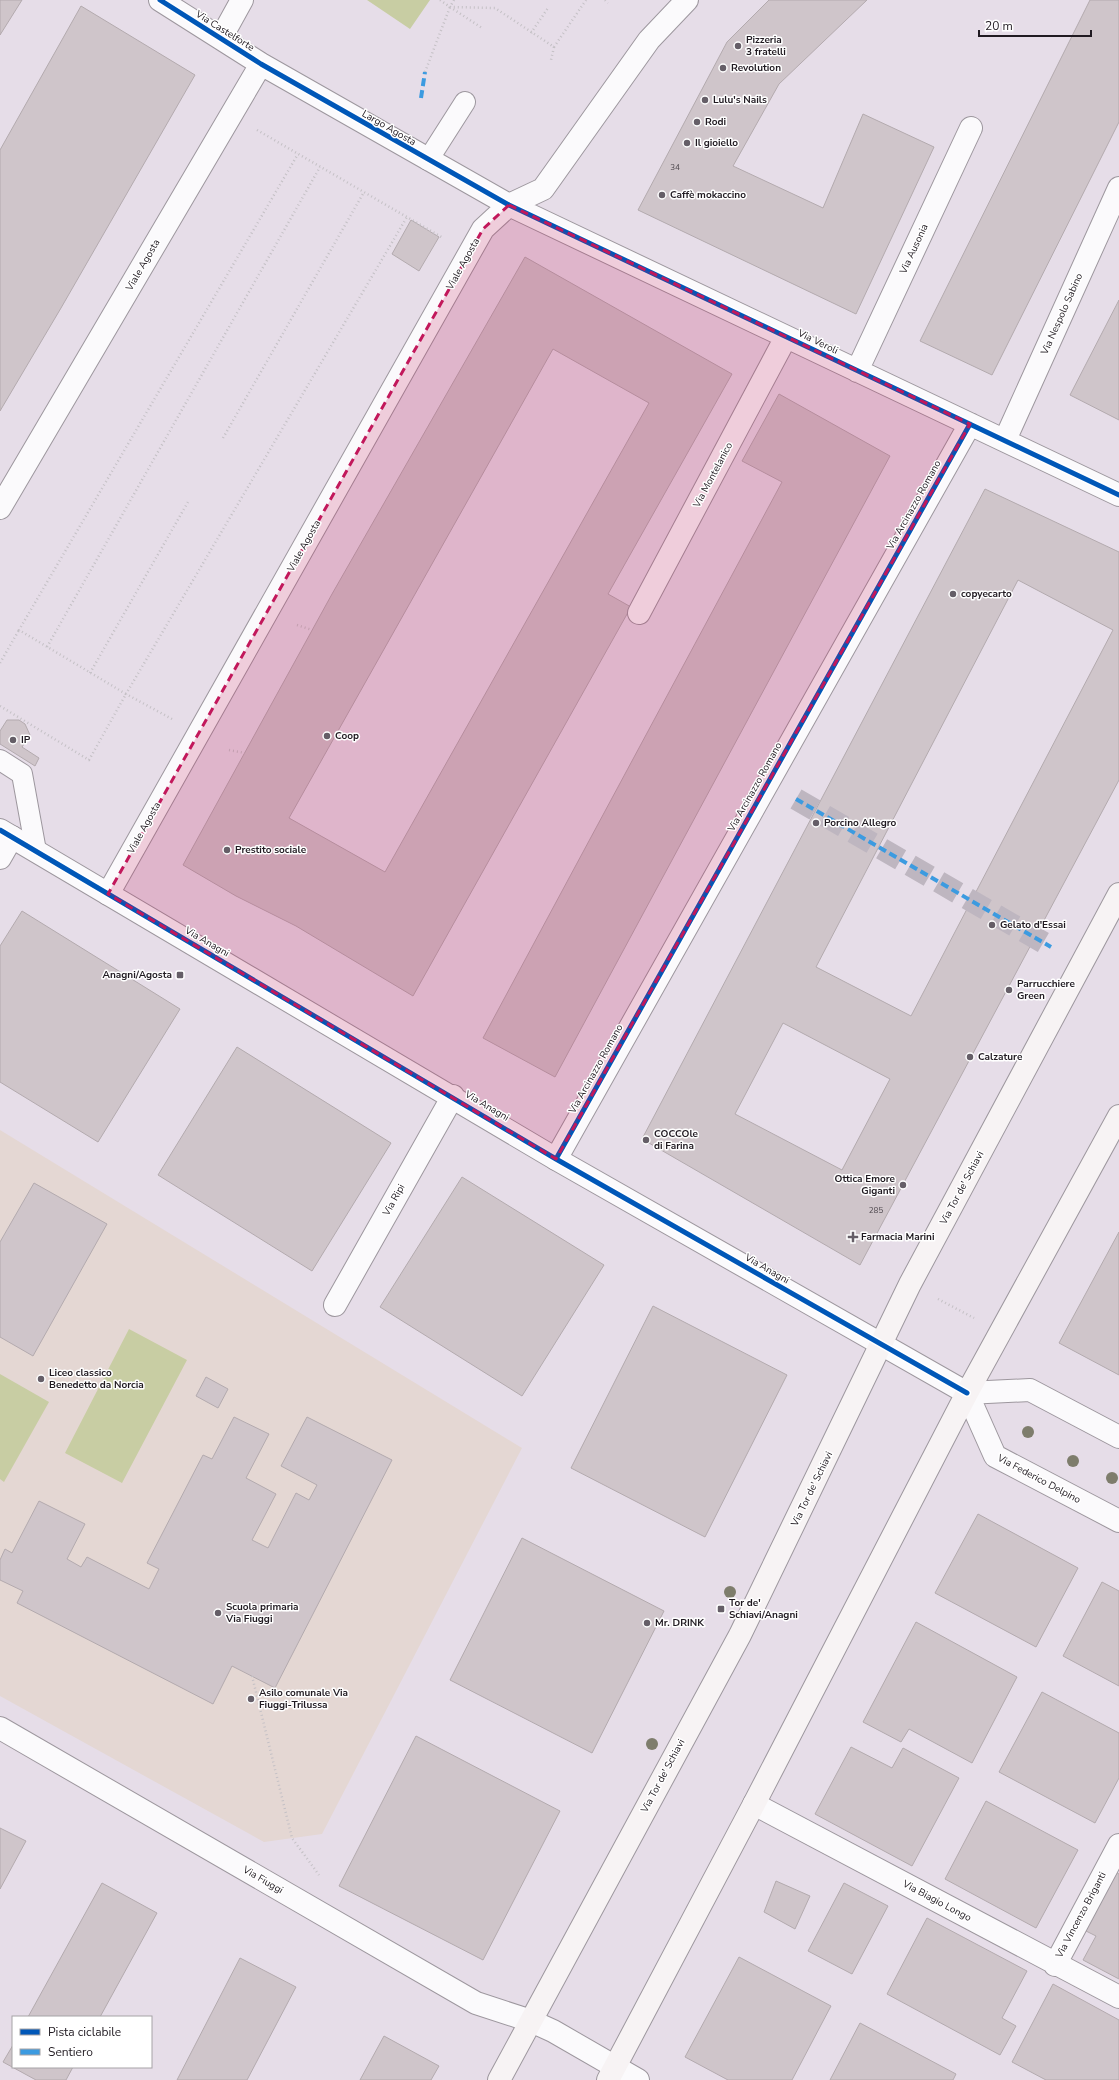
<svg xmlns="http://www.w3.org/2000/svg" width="1119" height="2080" font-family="'Nunito Sans',sans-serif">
<rect width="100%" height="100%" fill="#e6dde8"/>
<!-- education -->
<path fill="#e4d7d3" d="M0,1130L522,1448L322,1834L264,1842L0,1696Z"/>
<!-- green -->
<path fill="#c8cda3" d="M367,0H430L410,29Z
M129,1329L187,1360L122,1483L65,1453Z
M0,1374L49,1402L4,1482L0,1479Z"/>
<!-- building -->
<path fill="#cfc5ca" stroke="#b3aaae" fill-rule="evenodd" d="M0,0H22L0,35Z
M769,0H867L779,84L733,166L823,208L863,114L934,147L856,314L638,210L727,42Z
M1090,0H1119V122L992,375L920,341Z
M81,6L195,75L61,308L0,411V150Z
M411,220L439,237L419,271L392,254Z
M525,257L732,374L608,594L631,607L413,996L296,926L236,896L183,865L332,594ZM553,349L649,403L385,872L289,818Z
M1119,300V420L1070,395Z
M779,394L890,456L555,1077L483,1038L782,482L742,461Z
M985,489L1119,552V780L860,1265L642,1139ZM1018,580L1113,630L911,1016L816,967ZM783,1023L890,1079L842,1170L735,1114Z
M7,720H19L25,724L30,735L22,747L39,758L35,766L0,744V731Z
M22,911L180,1009L98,1142L0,1082V946Z
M237,1047L391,1143L312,1271L158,1175Z
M462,1177L604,1265L522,1396L380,1307Z
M34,1183L107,1224L33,1356L0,1337V1242Z
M1119,1232V1375L1059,1343Z
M653,1306L787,1375L705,1537L571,1468Z
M206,1377L228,1389L218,1408L196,1396Z
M234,1417L269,1434L246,1478L276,1494L252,1540L268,1548L296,1493L309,1500L317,1485L281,1466L307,1417L392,1460L275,1688L232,1666L213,1704L17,1603L23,1591L0,1580V1560L5,1549L12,1553L39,1501L85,1524L67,1559L81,1567L87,1557L149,1589L159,1569L147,1563L203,1455L212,1459Z
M978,1514L1078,1568L1036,1647L935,1593Z
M522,1538L664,1611L592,1753L450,1680Z
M1102,1582L1119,1591V1686L1063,1656Z
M916,1622L1017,1677L972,1763L909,1729L901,1742L863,1722Z
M1042,1692L1119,1733V1778L1095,1823L999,1772Z
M416,1736L560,1811L483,1960L339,1886Z
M851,1747L892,1768L903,1748L959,1778L912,1866L815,1814Z
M986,1801L1078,1850L1036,1928L945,1879Z
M0,1828L26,1841L0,1889Z
M1111,1869L1119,1874V1979L1083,1960L1096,1936L1080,1928Z
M776,1881L810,1896L795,1929L764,1912Z
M102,1883L157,1913L100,2017H28Z
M844,1883L888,1906L852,1974L808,1951Z
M927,1918L1027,1971L1002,2018L1016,2026L1000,2055L887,1994Z
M739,1957L831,2006L792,2080H728L685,2057Z
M240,1958L296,1987L247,2080H177Z
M1053,1984L1119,2020V2080H1046L1012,2062Z
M860,2023L956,2074L953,2080H830Z
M384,2036L439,2066L431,2080H360Z
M13,2045V2067H73L66,2080H36L3,2062Z"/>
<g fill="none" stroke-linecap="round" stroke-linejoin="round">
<!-- pedestrian-tunnel -->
<path stroke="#beb6c0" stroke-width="22" stroke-dasharray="22 11" stroke-linecap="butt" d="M796,799L1051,947"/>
<!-- service casing -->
<g stroke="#9d979e" stroke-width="22">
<path id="service" d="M428,160L465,102
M0,760L22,774L36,851"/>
</g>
<!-- minor casing -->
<g stroke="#9d979e" stroke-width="24">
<path id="minor" d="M160,0L261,64L509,205L1119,495
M221,38L242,0
M857,371L971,128
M1005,440L1119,188
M0,508L261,64
M639,613L786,337
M0,858L12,837
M108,894L483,229L509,205L543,189L649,40L687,0
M556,1159L970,424
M335,1305L453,1096
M1119,1437L1030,1390L967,1393L995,1456L1119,1521
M0,1728L476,2003L531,2021L553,2031L638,2080
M754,1804L1119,1997
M1055,1965L1119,1845"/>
</g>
<!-- tertiary casing -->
<g stroke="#9d979e" stroke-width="24">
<path id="tertiary" d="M0,830L556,1159L967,1393"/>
</g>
<!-- secondary casing -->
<g stroke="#9d979e" stroke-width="24">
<path id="secondary" d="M499,2080L740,1635L910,1284L1119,894
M608,2080L754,1804L967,1393L1119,1116"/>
</g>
<!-- path -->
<path stroke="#c4c0c5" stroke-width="2.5" stroke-dasharray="1 3" stroke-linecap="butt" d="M440,0L450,7L495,8L554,47L551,60
M454,0L450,7L482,28
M605,0L608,3
M531,33L548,8
M554,47L586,0
M425,72L450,7
M257,130L443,238
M223,438L364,192
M297,625L312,630
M47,647L320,167
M0,663L19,630
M90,673L188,502
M0,706L89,760L126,694L19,630L298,154
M172,719L126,694L407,217
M229,750L245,753
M938,1299L974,1318
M252,1676L292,1838L319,1875"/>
<!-- service -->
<use href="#service" stroke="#fbfafc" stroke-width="20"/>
<!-- minor -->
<use href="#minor" stroke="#fbfafc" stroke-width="22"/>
<!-- tertiary -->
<use href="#tertiary" stroke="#fbfafc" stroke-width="22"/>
<!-- secondary -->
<use href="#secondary" stroke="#f7f3f4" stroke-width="22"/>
<!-- quiet -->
<path stroke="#3c9be0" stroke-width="4" stroke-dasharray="8 4" stroke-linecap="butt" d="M421,98L425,72
M796,799L1051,947"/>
<!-- cycleway casing -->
<g stroke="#fff" stroke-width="8">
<path id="cycleway" d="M160,0L261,64L509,205L1119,495
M0,830L556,1159L967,1393
M556,1159L970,424"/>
</g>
<!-- cycleway -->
<use href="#cycleway" stroke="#0057b8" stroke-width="5"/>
</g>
<!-- trees -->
<g fill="#7e7d6c">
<circle cx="1028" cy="1432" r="6"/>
<circle cx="1073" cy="1461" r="6"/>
<circle cx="1112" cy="1478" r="6"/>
<circle cx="730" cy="1592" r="6"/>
<circle cx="652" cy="1744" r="6"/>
</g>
<!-- marked area -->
<path fill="#c2185b" fill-opacity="0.2" stroke="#c2185b" stroke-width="3" stroke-dasharray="8 5" stroke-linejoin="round" d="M509,205L970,424L556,1159L108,894L483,229Z"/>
<!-- markers -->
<g fill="#655e67" stroke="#fff" stroke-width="1.5">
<circle cx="738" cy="46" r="4"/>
<circle cx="723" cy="68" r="4"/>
<circle cx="705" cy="100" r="4"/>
<circle cx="697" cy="122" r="4"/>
<circle cx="687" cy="143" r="4"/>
<circle cx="662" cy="195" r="4"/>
<circle cx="953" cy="594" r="4"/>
<circle cx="327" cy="736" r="4"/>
<circle cx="13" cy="740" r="4"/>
<circle cx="816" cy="823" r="4"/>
<circle cx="227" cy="850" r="4"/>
<circle cx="992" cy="925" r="4"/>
<rect x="176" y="971" width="8" height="8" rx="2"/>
<circle cx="1009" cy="990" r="4"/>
<circle cx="970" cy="1057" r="4"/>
<circle cx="646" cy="1140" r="4"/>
<circle cx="903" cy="1185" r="4"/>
<path d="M851 1231h4v4h4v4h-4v4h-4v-4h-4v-4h4z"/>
<circle cx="41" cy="1379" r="4"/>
<rect x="717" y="1605" width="8" height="8" rx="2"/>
<circle cx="218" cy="1613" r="4"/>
<circle cx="647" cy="1623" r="4"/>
<circle cx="251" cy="1699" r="4"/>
</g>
<g text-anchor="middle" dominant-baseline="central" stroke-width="3" stroke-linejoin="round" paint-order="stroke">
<!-- number labels -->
<g font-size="8" fill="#4e484e">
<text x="675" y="167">34</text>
<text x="876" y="1210">285</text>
</g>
<!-- street labels -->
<g font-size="10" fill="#201a21" stroke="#fff">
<text transform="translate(225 31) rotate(32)">Via Castelforte</text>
<text transform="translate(389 128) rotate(30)">Largo Agosta</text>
<text transform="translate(914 249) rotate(-65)">Via Ausonia</text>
<text transform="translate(463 264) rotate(-61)">Viale Agosta</text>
<text transform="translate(143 265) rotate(-60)">Viale Agosta</text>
<text transform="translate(1062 314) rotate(-66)">Via Nespolo Sabino</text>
<text transform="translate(818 342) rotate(26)">Via Veroli</text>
<text transform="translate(713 475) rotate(-62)">Via Montelanico</text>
<text transform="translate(914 505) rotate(-61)">Via Arcinazzo Romano</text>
<text transform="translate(304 546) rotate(-61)">Viale Agosta</text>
<text transform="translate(755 787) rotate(-61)">Via Arcinazzo Romano</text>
<text transform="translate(144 828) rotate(-61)">Viale Agosta</text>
<text transform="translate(207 942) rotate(30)">Via Anagni</text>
<text transform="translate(596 1069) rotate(-61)">Via Arcinazzo Romano</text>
<text transform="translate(487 1106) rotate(31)">Via Anagni</text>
<text transform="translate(962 1188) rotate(-62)">Via Tor de' Schiavi</text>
<text transform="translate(394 1200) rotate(-61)">Via Ripi</text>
<text transform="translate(767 1269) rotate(30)">Via Anagni</text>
<text transform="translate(1039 1479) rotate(28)">Via Federico Delpino</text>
<text transform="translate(812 1489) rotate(-64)">Via Tor de' Schiavi</text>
<text transform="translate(663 1776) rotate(-62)">Via Tor de' Schiavi</text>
<text transform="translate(263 1880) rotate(30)">Via Fiuggi</text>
<text transform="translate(937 1901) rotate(28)">Via Biagio Longo</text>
<text transform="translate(1081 1915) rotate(-62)">Via Vincenzo Briganti</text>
</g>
<!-- poi labels -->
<g font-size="10" font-weight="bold" fill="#201a21" stroke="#fff" text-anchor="start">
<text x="746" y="40">Pizzeria<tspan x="746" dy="12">3 fratelli</tspan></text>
<text x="731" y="68">Revolution</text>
<text x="713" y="100">Lulu's Nails</text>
<text x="705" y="122">Rodi</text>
<text x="695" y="143">Il gioiello</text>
<text x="670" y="195">Caffè mokaccino</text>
<text x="961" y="594">copyecarto</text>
<text x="335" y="736">Coop</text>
<text x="21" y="740">IP</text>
<text x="824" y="823">Porcino Allegro</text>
<text x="235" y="850">Prestito sociale</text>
<text x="1000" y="925">Gelato d'Essai</text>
<text x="172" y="975" text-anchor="end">Anagni/Agosta</text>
<text x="1017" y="984">Parrucchiere<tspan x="1017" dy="12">Green</tspan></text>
<text x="978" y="1057">Calzature</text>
<text x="654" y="1134">COCCOle<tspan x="654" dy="12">di Farina</tspan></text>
<text x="895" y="1179" text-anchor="end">Ottica Emore<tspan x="895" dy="12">Giganti</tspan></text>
<text x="861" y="1237">Farmacia Marini</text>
<text x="49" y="1373">Liceo classico<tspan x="49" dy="12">Benedetto da Norcia</tspan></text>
<text x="729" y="1603">Tor de'<tspan x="729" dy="12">Schiavi/Anagni</tspan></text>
<text x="226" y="1607">Scuola primaria<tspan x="226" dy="12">Via Fiuggi</tspan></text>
<text x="655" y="1623">Mr. DRINK</text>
<text x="259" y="1693">Asilo comunale Via<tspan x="259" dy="12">Fiuggi-Trilussa</tspan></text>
</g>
</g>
<!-- legend -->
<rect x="12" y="2016" width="140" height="52" fill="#ffffff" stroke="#a6a3a6"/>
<rect x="20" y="2029" width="20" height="6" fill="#0057b8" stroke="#a6a3a6"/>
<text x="48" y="2036" font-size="12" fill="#201a21">Pista ciclabile</text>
<rect x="20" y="2049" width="20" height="6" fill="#3c9be0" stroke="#a6a3a6"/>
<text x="48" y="2056" font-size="12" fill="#201a21">Sentiero</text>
<!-- scale -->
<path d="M979 30v6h112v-6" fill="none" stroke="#201a21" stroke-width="2"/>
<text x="985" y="30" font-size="12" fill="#201a21" stroke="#ffffff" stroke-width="3" paint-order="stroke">20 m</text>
</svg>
